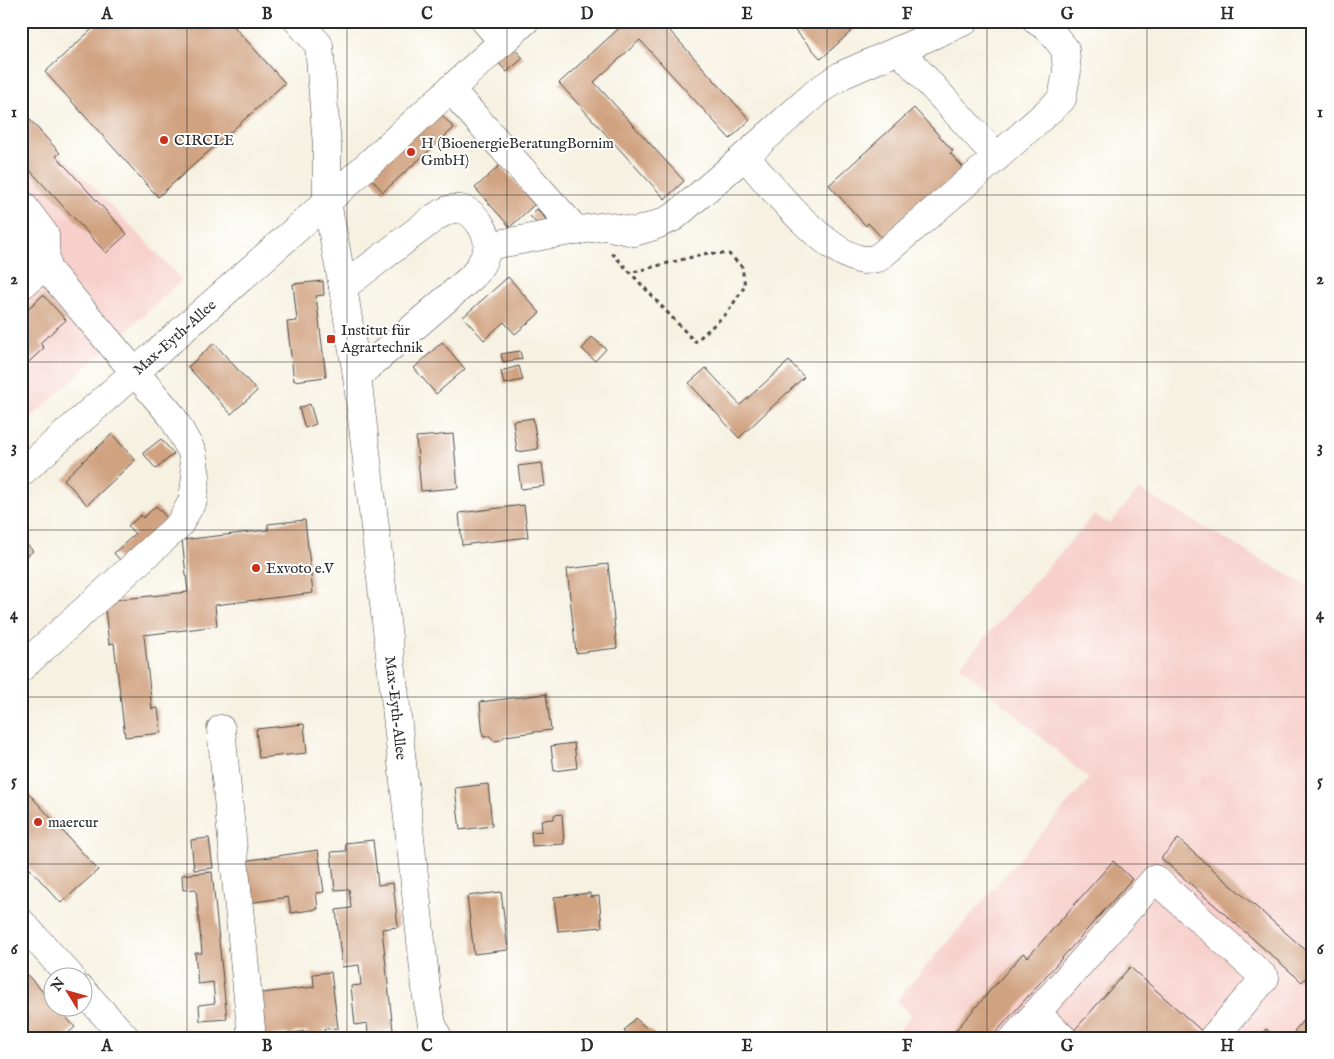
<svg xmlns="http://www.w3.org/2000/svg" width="1334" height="1059" font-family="'IM FELL English',serif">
<rect width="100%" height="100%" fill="#fff"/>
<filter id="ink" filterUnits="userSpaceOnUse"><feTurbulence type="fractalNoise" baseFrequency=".02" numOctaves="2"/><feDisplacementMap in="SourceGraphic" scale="10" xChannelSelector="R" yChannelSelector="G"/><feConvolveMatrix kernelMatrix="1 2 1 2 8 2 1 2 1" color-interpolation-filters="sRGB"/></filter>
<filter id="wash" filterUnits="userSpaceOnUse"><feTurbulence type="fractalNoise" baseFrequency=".0096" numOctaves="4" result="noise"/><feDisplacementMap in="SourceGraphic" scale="20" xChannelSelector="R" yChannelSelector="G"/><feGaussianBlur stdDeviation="1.12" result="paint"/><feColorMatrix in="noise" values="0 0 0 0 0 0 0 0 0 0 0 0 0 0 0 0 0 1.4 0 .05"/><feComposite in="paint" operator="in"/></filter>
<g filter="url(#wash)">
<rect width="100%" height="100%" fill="#f6f1e1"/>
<!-- built -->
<path fill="#f7d0cb" d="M21,111L182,280L21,427Z
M1139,490L1313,589V1038H892L912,1015L896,1001L1089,779L960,666L1094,515L1110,524Z"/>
<g id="blocks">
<!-- building -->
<path fill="#d0a280" d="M101,21H229L285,83L158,197L45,72Z
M627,21H661L750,120L730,139L640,40L594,82L684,181L665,199L559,83Z
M787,21H855L858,25L821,59Z
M510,44L523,58L507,72L494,58Z
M914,108L953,151L950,153L964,168L884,240L868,223L866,226L829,185Z
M21,110L60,153L56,156L127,234L106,253L26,166L21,170Z
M439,112L454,128L383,192L368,175Z
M500,165L535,204L510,227L475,188Z
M537,209L547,220L539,226L530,216Z
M508,277L540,313L515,334L504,322L484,340L463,317Z
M323,281L324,295L316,296L326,377L294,381L287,322L297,321L293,284Z
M43,295L66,320L40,343L44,348L21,369V315Z
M592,337L606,349L595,361L582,349Z
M442,342L465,369L436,394L414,368Z
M214,343L257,391L231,414L188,367Z
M520,351L522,359L503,362L501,354Z
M789,361L804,377L739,438L689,383L706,368L740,405Z
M519,366L523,380L504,384L501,371Z
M310,404L316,424L305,428L299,408Z
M533,418L538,449L517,452L513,421Z
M112,434L135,460L87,505L64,479Z
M453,434L458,488L421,491L416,437Z
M161,439L174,454L156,469L143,453Z
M542,463L545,486L521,489L518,466Z
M524,505L528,537L462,545L459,513Z
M156,506L172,523L125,566L114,553L135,534L128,526L141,515L143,518Z
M305,520L313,593L215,605L217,626L144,635L152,709L158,708L161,733L125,737L114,643L109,644L104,601L188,592L182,540L268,530V524Z
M21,538L33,551L21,561Z
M608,564L617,648L576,653L567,569Z
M546,694L551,730L505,736L501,740L494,741L490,736L483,737L480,702Z
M304,724L307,753L259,758L256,729Z
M574,743L577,768L554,771L551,746Z
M488,784L492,826L460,830L455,788Z
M21,785L98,870L61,903L21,859Z
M562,814L564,844L532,846L531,832L542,831L541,820L554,819V815Z
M209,838L213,868L194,870L191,840Z
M1178,839L1309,953L1313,959V969L1302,982L1161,858Z
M373,840L378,885L393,883L398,927L382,929L393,1030L368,1033L367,1023L355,1025L351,986L361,985L359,965L342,967L336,910L351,908L349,889L335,890L331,852L346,851L345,843Z
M318,850L324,892L316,893L318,909L291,913L288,897L249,903L243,861Z
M1113,861L1132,879L991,1038H949L1023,953L1028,957Z
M212,872L227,1019L200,1021L199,1005L215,1003L213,982L198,984L195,953H202L196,889L183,890L182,875Z
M501,892L508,950L474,954L467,896Z
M590,893V897L599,896L602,927L558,931L554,897Z
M1130,967L1204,1033L1200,1038H1078L1072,1033Z
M21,968L52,1002V1006H56L75,1027L63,1038H33L21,1024Z
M331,972L338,1028L324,1029L325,1037L318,1038H309L308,1031L258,1037L253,994L314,987L313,974Z
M1313,1009V1038H1299L1300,1036L1294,1031Z
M635,1018L648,1029L659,1038H631L624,1031Z
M1266,1029L1276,1038H1259Z"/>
</g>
</g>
<g filter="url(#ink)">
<use href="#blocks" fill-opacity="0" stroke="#494946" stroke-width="1"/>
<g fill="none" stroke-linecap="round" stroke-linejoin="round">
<!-- minor casing -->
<g stroke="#494946" stroke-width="29">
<g id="minor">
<path id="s1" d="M298,21L319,45L327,146V202L343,287L357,376L395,697L427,997L432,1024L438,1038"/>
<path d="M485,21L503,42"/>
<path d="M899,50L997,157"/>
<path d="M450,89L577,231"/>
<path d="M745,156C770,186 824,253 863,260C868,260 874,259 878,258L997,157L1062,99L1067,71L1065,49L1048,28L1037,21"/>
<path d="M21,203L45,235L46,265L21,286"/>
<path d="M21,238L172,416L192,452L196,476L193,500L179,525L21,668"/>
<path d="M488,246L547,235L606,226L634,232L654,226L674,217L745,156L818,91L842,75L965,21"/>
<path d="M343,287L434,218C442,213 450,207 460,209C475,211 490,234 487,249C485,260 479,268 472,277L357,376"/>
<path id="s2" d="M21,473L327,202L525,21"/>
<path d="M221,729L252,1038"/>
<path d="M21,922L70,976"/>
<path d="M82,990L126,1038"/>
<path d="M1036,1013L1063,1038"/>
<path d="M1014,1038L1155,879L1265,978L1213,1038"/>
</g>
</g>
<!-- path -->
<path stroke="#494946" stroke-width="3" stroke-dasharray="4 4" stroke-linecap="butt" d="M612,253L695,342L727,313L745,286L742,267L729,254L708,253L629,273"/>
<!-- minor -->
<use href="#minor" stroke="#fff" stroke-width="28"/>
</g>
</g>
<!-- grid -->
<path fill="none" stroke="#2b2b2b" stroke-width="1" stroke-opacity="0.55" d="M187,21V1038M347,21V1038M507,21V1038M667,21V1038M827,21V1038M987,21V1038M1147,21V1038M21,195H1313M21,362H1313M21,530H1313M21,697H1313M21,864H1313"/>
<!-- markers -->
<g fill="#c8321e" stroke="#fff" stroke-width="2">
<circle cx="164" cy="140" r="5"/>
<circle cx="411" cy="152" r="5"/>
<rect x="326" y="334" width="10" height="10" rx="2.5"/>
<circle cx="256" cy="568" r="5"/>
<circle cx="38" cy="822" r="5"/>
</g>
<g text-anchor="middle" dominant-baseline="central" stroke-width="4" stroke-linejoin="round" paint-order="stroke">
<!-- poi labels -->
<g font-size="15" fill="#2b2b2b" stroke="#fff" text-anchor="start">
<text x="174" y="140">CIRCLE</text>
<text x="421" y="143">H (BioenergieBeratungBornim<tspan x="421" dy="17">GmbH)</tspan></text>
<text x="341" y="330">Institut für<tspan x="341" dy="17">Agrartechnik</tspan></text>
<text x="266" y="568">Exvoto e.V</text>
<text x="48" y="822">maercur</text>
</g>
<!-- street labels -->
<g font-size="15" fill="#2b2b2b" stroke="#fff">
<text stroke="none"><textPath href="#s2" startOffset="205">Max-Eyth-Allee</textPath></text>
<text stroke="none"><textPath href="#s1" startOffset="700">Max-Eyth-Allee</textPath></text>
</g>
</g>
<!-- margin -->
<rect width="1334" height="1059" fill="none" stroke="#fff" stroke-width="55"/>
<!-- north arrow -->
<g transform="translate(68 992) rotate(307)"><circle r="24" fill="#ffffff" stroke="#aaaaaa"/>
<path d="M0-4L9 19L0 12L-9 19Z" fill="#c8321e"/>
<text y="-8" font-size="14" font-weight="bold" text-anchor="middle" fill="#2b2b2b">N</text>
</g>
<rect x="28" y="28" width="1278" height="1004" fill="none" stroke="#2b2b2b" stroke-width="2"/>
<g font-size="16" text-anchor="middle" font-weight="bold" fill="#2b2b2b">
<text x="107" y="19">A</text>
<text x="267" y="19">B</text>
<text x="427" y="19">C</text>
<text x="587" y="19">D</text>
<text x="747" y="19">E</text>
<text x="907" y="19">F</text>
<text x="1067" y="19">G</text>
<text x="1227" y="19">H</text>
<text x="14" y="117">1</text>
<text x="1320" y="117">1</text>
<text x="14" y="284">2</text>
<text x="1320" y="284">2</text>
<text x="14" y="452">3</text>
<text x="1320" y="452">3</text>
<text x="14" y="619">4</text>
<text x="1320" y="619">4</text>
<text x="14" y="786">5</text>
<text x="1320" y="786">5</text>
<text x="14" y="954">6</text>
<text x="1320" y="954">6</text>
<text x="107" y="1051">A</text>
<text x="267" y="1051">B</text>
<text x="427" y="1051">C</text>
<text x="587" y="1051">D</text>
<text x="747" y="1051">E</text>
<text x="907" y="1051">F</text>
<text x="1067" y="1051">G</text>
<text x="1227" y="1051">H</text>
</g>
</svg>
